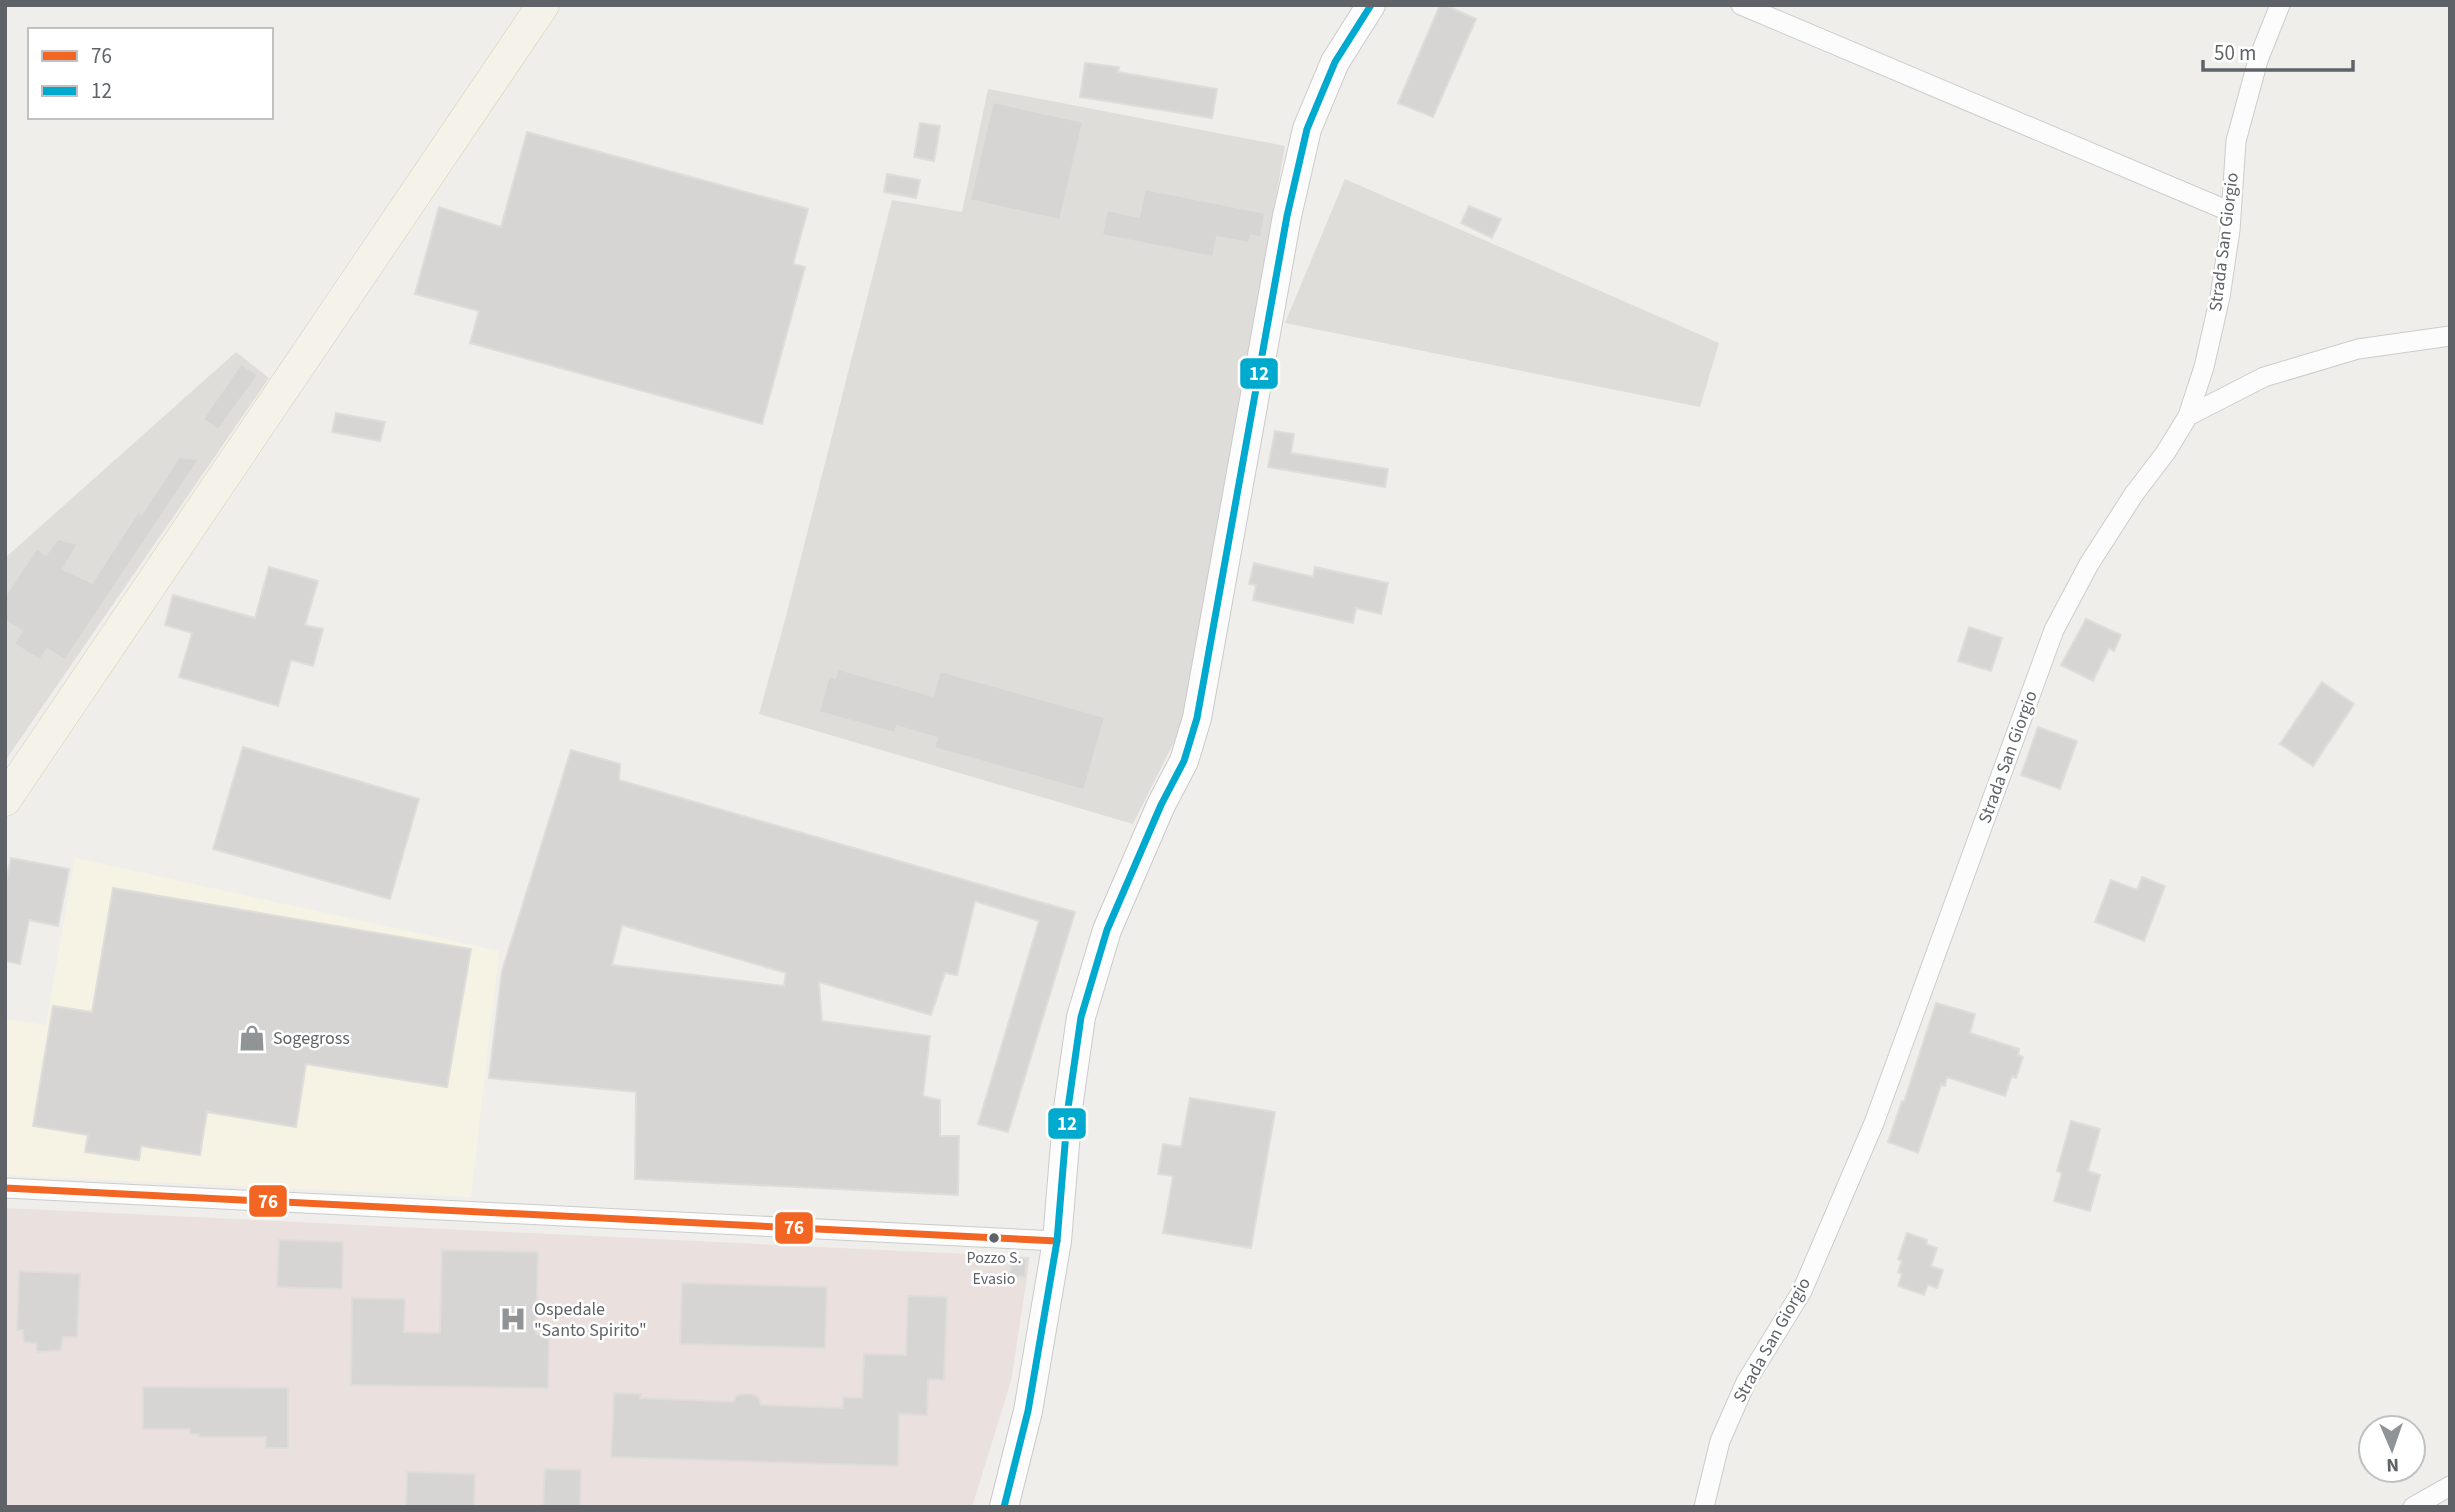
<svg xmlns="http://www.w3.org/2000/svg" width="2455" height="1512" font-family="'Source Sans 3',sans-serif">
<rect width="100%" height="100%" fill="#efeeea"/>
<!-- commercial -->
<path fill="#f7f3e4" d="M75,858L499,951L471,1197L5,1175V1019L46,1025Z"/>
<!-- industrial -->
<path fill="#dfddda" d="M988,89L1285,146L1182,726L1133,824L759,714L785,620L892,200L962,212Z
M1345,179L1719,343L1700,407L1285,323Z
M236,352L269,378L5,761V558Z"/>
<!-- medical -->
<path fill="#eae0de" d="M5,1208L1030,1257L1011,1381L972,1507H5Z"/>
<!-- building -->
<path fill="#d6d5d3" stroke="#deddd9" stroke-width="2" fill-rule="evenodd" d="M1440,5H1445L1476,19L1433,117L1398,103Z
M1085,63L1119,67L1118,72L1217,89L1212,118L1080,97Z
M993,102L1083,122L1060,220L970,200Z
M920,123L940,126L934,161L914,157Z
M527,132L808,209L793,264L805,267L762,424L470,343L479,311L415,294L439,207L501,227Z
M887,174L920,180L916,198L884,192Z
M1145,189L1265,213L1261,238L1251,235L1249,243L1217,237L1213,257L1102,235L1107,210L1139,217Z
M1469,206L1501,219L1492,238L1461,223Z
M241,364L258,375L218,430L203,419Z
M336,413L385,422L380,441L332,432Z
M1275,431L1294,434L1291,453L1388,469L1385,487L1268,467Z
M179,457L199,459L65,660L47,649L40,660L14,644L22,631L5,620V596L37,548L46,555L58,539L78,544L63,569L92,583L138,512L142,514Z
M1254,563L1313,577L1315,567L1388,583L1381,614L1356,608L1353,623L1253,600L1256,585L1249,584Z
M269,567L318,581L305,625L323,629L313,666L291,660L278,706L179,677L192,633L165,625L173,595L255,618Z
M2086,619L2121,635L2114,651L2109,648L2093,681L2061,665Z
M1969,627L2002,638L1991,671L1958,661Z
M838,669L933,696L940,671L1105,717L1084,790L934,748L937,738L897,726L895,733L819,712L829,676L835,678Z
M2322,682L2354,704L2313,766L2280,744Z
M2038,727L2077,741L2060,789L2021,775Z
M243,747L419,799L390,899L213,849Z
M571,750L620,764L619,780L1075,912L1008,1132L978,1124L1039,921L975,901L957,975L945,973L931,1015L819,982L822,1021L930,1036L923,1096L940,1100V1136H959L958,1195L635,1179L636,1092L489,1078L502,971ZM622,925L786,973L784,986L612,965Z
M11,858L69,869L58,926L29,920L20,964L5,961V886Z
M2142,877L2165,886L2144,941L2095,922L2111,880L2137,890Z
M113,888L471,949L447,1087L306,1064L296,1127L207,1112L200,1155L141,1146L139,1160L85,1152L88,1135L33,1126L53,1006L92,1012Z
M1936,1003L1975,1014L1970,1033L2019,1049L2018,1055L2023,1057L2016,1078L2012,1076L2005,1096L1947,1077L1945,1086L1941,1085L1918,1153L1888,1142L1902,1101L1904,1102Z
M1190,1098L1275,1112L1251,1248L1163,1233L1173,1176L1158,1174L1163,1144L1181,1147Z
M2071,1121L2100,1129L2088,1171L2100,1175L2090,1211L2054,1201L2062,1173L2057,1171Z
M1907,1233L1927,1240L1926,1244L1937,1248L1931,1266L1943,1270L1937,1288L1928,1285L1924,1295L1898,1286L1902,1274L1898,1272L1902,1261L1898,1259Z
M279,1240L343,1242L342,1289L277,1287Z
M442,1250L538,1252L536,1334L549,1335L548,1388L351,1385L352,1298L405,1299L404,1332L440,1333Z
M1011,1258L1027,1259L1025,1277L1010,1276Z
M19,1271L80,1274L77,1337H63L61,1350L37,1352L36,1343L24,1342L23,1330H17Z
M682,1283L827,1287L825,1348L680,1344Z
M908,1296L947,1297L944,1380L928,1379L927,1415L899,1414L898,1466L611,1457L614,1393L641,1394L640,1398L733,1402L736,1396L742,1394H751L758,1397L761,1405L843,1408V1397L862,1398L864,1354L906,1355Z
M143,1387L288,1388V1448H266V1437H199V1434H190V1429H143Z
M545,1469L581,1470L580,1507H543Z
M407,1472L475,1474L474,1507H406Z"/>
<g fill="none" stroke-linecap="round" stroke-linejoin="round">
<!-- street casing -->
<g stroke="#cbcccc" stroke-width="21">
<path id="street" d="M1741,5L2231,212
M2188,416L2264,377L2358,349L2450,336
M5,1188L1057,1241
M1704,1507L1720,1441L1746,1382L1802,1291L1874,1123L2054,630L2089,564L2134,494L2166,452L2188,416L2204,367L2220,297L2230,230L2236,141L2258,60L2280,5
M2413,1507L2450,1486"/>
</g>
<!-- secondary casing -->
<g stroke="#cacacb" stroke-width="30">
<path id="secondary" d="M1004,1507L1028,1411L1057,1241L1068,1108L1081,1017L1107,930L1161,805L1184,761L1197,718L1287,216L1307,129L1335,62L1371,5"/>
</g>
<!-- primary casing -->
<g stroke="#d7ceb8" stroke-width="33">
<path id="primary" d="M5,800L543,5"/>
</g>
<!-- street -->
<use href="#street" stroke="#fdfcfc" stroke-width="19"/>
<!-- secondary -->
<use href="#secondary" stroke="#fdfcfc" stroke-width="28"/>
<!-- primary -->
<use href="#primary" stroke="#f4f2e9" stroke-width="32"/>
<!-- bus-1 casing -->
<g stroke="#fff" stroke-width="12">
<path id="bus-1" d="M5,1188L1057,1241"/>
</g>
<!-- bus-2 casing -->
<g stroke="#fff" stroke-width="12">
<path id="bus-2" d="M1004,1507L1028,1411L1057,1241L1068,1108L1081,1017L1107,930L1161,805L1184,761L1197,718L1287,216L1307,129L1335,62L1371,5"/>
</g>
<!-- bus-1 -->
<use href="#bus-1" stroke="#f26522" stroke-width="7"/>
<!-- bus-2 -->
<use href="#bus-2" stroke="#00a9ce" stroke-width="7"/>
</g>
<!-- icons -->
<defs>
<g id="shop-bare" transform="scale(2.1)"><path d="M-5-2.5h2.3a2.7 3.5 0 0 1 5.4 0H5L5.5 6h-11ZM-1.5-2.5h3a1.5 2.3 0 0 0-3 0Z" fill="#919496" stroke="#fff" stroke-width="2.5" paint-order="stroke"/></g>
<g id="hospital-bare" transform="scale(2.1)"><path d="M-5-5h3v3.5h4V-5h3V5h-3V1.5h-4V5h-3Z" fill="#919496" stroke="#fff" stroke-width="2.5" paint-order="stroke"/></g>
</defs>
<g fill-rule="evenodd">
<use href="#shop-bare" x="252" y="1038"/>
<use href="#hospital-bare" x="513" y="1319"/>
</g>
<!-- markers -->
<circle fill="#5f6368" stroke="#fff" stroke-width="2.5" cx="994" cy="1238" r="6"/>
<g text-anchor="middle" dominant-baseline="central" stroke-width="5" stroke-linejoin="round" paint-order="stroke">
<!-- bus labels -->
<g font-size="16" fill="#5f6368" stroke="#fff">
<text x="994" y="1258">Pozzo S.<tspan x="994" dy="21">Evasio</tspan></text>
</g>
<!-- street labels -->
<g font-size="18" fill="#5f6368" stroke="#fff">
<text transform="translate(2224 242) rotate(-83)">Strada San Giorgio</text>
<text transform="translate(2008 757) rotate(-70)">Strada San Giorgio</text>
<text transform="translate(1772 1340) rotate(-61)">Strada San Giorgio</text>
</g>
<!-- poi labels -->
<g font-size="18" fill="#5f6368" stroke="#fff" text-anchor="start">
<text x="273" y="1038">Sogegross</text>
<text x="534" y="1309">Ospedale<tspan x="534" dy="21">"Santo Spirito"</tspan></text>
</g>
</g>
<g stroke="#fff" stroke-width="2.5">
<rect x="1239" y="357" width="40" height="33" rx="7" fill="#00a9ce"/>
<rect x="1047" y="1107" width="40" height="33" rx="7" fill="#00a9ce"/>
<rect x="248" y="1184" width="40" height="34" rx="7" fill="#f26522"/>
<rect x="774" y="1211" width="40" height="34" rx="7" fill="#f26522"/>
</g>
<g font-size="19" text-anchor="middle" font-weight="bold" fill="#fff">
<text x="1259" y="380">12</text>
<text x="1067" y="1130">12</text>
<text x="268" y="1208">76</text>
<text x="794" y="1234">76</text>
</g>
<!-- border -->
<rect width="2455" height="1512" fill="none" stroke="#5f6368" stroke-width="14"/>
<!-- legend -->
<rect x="28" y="28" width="245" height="91" fill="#ffffff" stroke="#bfc1c3" stroke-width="2"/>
<rect x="42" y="51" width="35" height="10" fill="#f26522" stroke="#bfc1c3" stroke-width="2"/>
<text x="91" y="63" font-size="21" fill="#5f6368">76</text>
<rect x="42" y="86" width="35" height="10" fill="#00a9ce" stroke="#bfc1c3" stroke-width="2"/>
<text x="91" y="98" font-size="21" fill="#5f6368">12</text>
<!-- north arrow -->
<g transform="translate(2392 1449) rotate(178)"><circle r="33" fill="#ffffff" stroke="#bfc1c3" stroke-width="2"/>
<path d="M0-5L12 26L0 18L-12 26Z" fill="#919496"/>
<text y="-10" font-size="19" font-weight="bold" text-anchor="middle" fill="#5f6368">N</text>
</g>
<!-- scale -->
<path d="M2203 60v10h150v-10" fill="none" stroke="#5f6368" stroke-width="3.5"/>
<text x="2214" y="60" font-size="21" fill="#5f6368" stroke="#ffffff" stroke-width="5" paint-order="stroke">50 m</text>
</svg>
